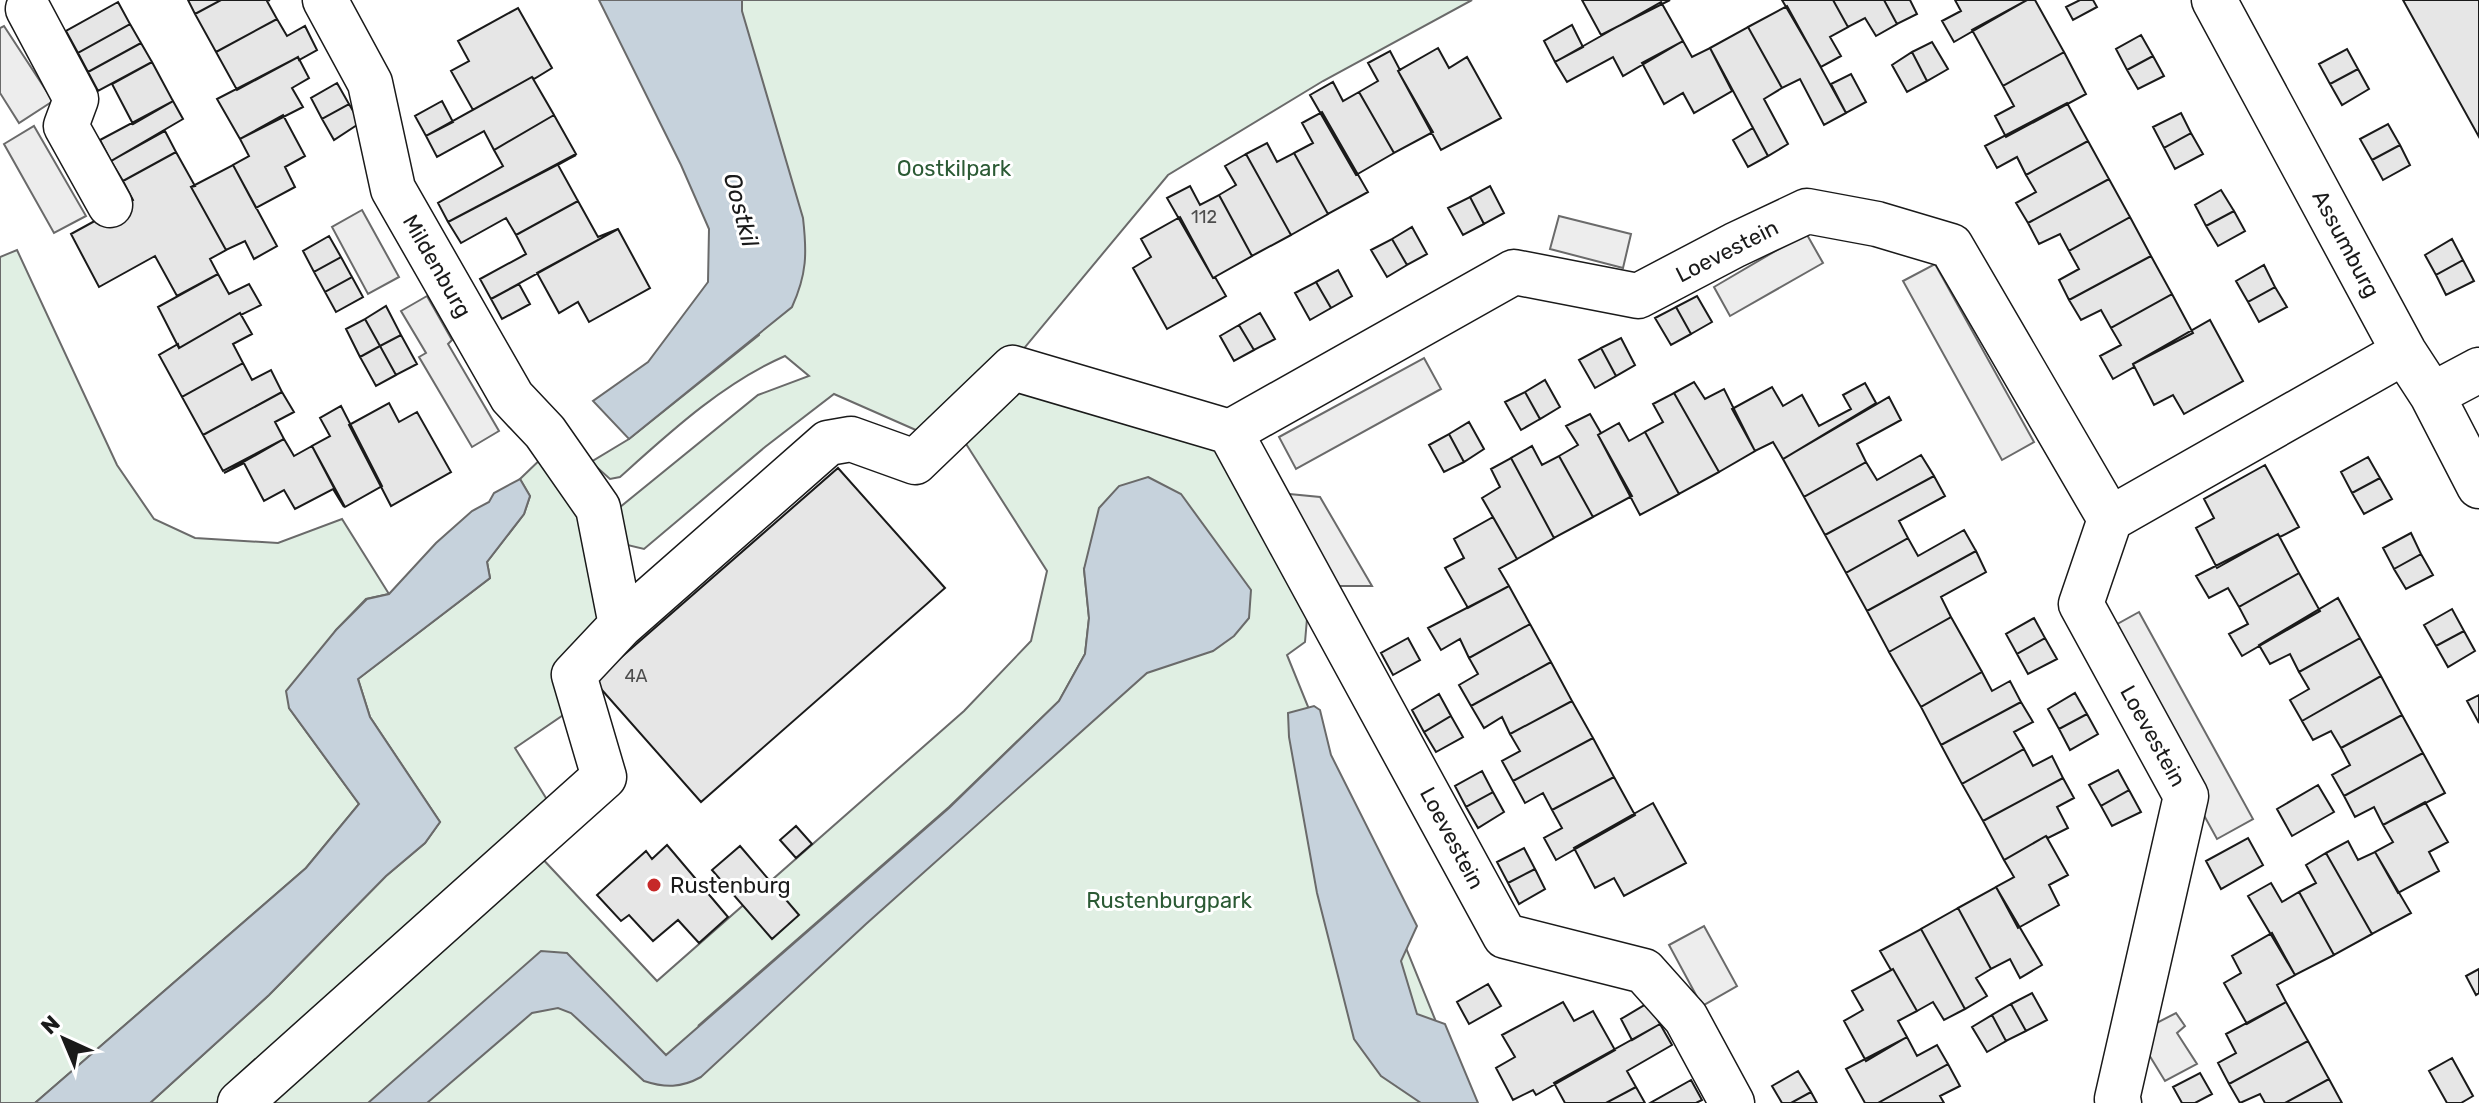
<svg xmlns="http://www.w3.org/2000/svg" width="2479" height="1103" font-family="Rubik,sans-serif">
<rect width="100%" height="100%" fill="#fff"/>
<!-- green -->
<path fill="#e0efe3" stroke="#6a6a6a" stroke-width="2" fill-rule="evenodd" d="M736,0H1472L1323,81L1168,175L1006,370L934,438L834,394L765,447L644,549L619,543L614,512L758,395L809,376L785,356C723,383 670,432 620,477L610,479L591,462L629,439L759,335Z
M17,250L117,465L154,519L195,538L278,543L342,519L389,594L366,599L336,630L289,708L359,804L306,868L35,1103H0V257Z
M1017,392L1208,438L1308,607L1305,642L1287,655L1469,1103H257L538,854L657,981L964,711L1031,641L1047,571L961,436ZM1084,569L1189,609L698,1026L949,807L1059,701L1085,654L1089,618Z
M548,452L594,517L613,615L569,711L515,748L551,806L216,1103H150L269,995L386,876L425,843L440,822L370,717L358,679L490,578L487,562L524,514L530,496L520,479Z"/>
<!-- parking -->
<path fill="#ededed" stroke="#6a6a6a" stroke-width="2" d="M4,26L53,101L19,123L0,93V28Z
M34,126L86,216L54,233L4,144Z
M362,210L399,277L368,294L332,227Z
M1559,216L1631,234L1623,268L1550,249Z
M1806,233L1823,263L1730,316L1714,287Z
M1935,264L2034,442L2002,460L1903,281Z
M427,296L452,340L448,344L499,431L472,447L419,357L426,353L401,311Z
M1424,358L1441,389L1296,469L1279,437Z
M1279,493L1320,497L1372,586H1328Z
M2139,612L2253,819L2217,839L2103,632Z
M1704,926L1737,986L1702,1006L1669,945Z
M2176,1013L2185,1026L2177,1033L2197,1064L2165,1081L2140,1040L2143,1030Z"/>
<!-- water -->
<path fill="#c6d2dc" stroke="#6a6a6a" stroke-width="2" d="M599,0H742V11L803,218C807,253 807,274 792,307L629,439L593,401L648,362L708,282L709,229L681,165Z
M1148,477L1181,494L1251,590L1249,618L1234,636L1213,651L1147,673L866,924L701,1077C681,1088 665,1088 644,1081L571,1013L558,1008L532,1013L427,1103H368L541,951L567,953L666,1055L949,808L1059,701L1085,654L1089,618L1084,569L1099,508L1119,486Z
M520,479L530,496L524,514L487,562L490,578L358,679L370,717L440,822L425,843L386,876L269,995L150,1103H35L306,868L359,804L289,708L286,691L336,630L367,599L389,594L436,543L472,511L489,502L494,493Z
M1314,706L1320,710L1331,755L1417,926L1401,961L1417,1014L1445,1024L1478,1103H1421L1381,1076L1354,1039L1317,893L1289,737L1288,713Z"/>
<!-- building -->
<path fill="#e6e6e6" stroke="#1a1a1a" stroke-width="2" d="M188,0H221L195,14Z
M221,0H270L267,1L277,19L216,52L195,14Z
M1582,0H1670L1601,35Z
M1782,0H1833L1848,27L1830,37L1841,56L1821,67Z
M1833,0H1884L1897,24L1876,36L1865,18L1848,27Z
M1884,0H1910L1917,14L1897,24Z
M1955,0H2027L1954,42L1942,21L1961,11Z
M2027,0H2035L2064,52L2003,86L1972,30Z
M2080,0H2093L2097,7L2073,20L2066,7Z
M2403,0H2479V137Z
M118,2L130,24L78,53L66,31Z
M1661,2L1683,41L1623,76L1613,57L1567,82L1555,62Z
M1787,6L1846,113L1824,125L1800,79L1782,88L1748,27Z
M518,8L552,68L534,79L532,77L473,110L451,71L469,61L458,41Z
M277,19L287,36L305,26L317,50L299,60L298,57L237,90L216,52Z
M130,24L141,43L88,72L78,53Z
M1572,25L1583,47L1555,62L1544,41Z
M1748,27L1782,88L1764,99L1788,144L1768,156L1710,48Z
M2141,35L2153,56L2127,70L2116,49Z
M1683,41L1692,57L1710,48L1732,91L1694,113L1683,93L1664,104L1642,63Z
M1932,42L1948,69L1927,81L1912,52Z
M141,43L152,62L98,91L88,72Z
M1438,48L1449,68L1467,57L1501,118L1441,150L1398,71Z
M2347,49L2358,69L2330,84L2319,64Z
M1390,51L1400,70L1398,71L1433,132L1394,153L1359,92L1378,81L1368,63Z
M1912,52L1927,81L1907,92L1892,65Z
M2064,52L2086,94L2006,137L1995,116L2014,106L2003,86Z
M2153,56L2164,76L2138,89L2127,70Z
M298,57L309,78L292,88L303,107L240,139L217,99Z
M152,62L173,101L133,124L112,84Z
M2358,69L2369,89L2342,105L2330,84Z
M1851,74L1866,102L1846,113L1831,84Z
M532,77L554,115L494,150L484,131L437,157L426,136Z
M1333,82L1343,101L1359,92L1394,153L1356,175L1310,95Z
M337,83L349,104L322,119L311,98Z
M173,101L183,119L111,161L100,140Z
M442,101L453,122L426,136L415,116Z
M2067,103L2088,141L2026,175L2017,157L1997,168L1985,146Z
M349,104L360,123L334,140L322,119Z
M1322,112L1368,192L1328,214L1294,153L1313,143L1302,123Z
M2181,113L2191,133L2164,148L2153,127Z
M283,115L305,156L285,167L295,187L256,208L233,165L249,156L240,139Z
M554,115L576,154L448,222L438,203L503,166L494,150Z
M2388,124L2400,145L2372,160L2360,139Z
M1753,128L1768,156L1748,167L1733,140Z
M165,131L176,152L123,181L111,161Z
M2191,133L2203,154L2175,169L2164,148Z
M2088,141L2109,179L2028,223L2016,203L2036,192L2026,175Z
M1267,143L1277,162L1294,153L1328,214L1291,235L1246,154Z
M2400,145L2410,165L2383,180L2372,160Z
M176,152L195,186L191,187L226,250L210,259L218,274L177,296L155,256L99,287L71,234L133,200L123,181Z
M1246,154L1291,235L1252,256L1219,195L1236,185L1225,166Z
M576,155L558,165L578,201L516,235L506,218L461,243L448,222Z
M233,165L277,246L254,259L245,241L226,250L191,187Z
M2109,179L2130,217L2069,251L2060,234L2039,244L2028,223Z
M1190,186L1200,205L1219,195L1252,256L1213,278L1167,198Z
M1490,186L1504,213L1484,224L1470,197Z
M2221,190L2234,211L2206,226L2195,205Z
M1470,197L1484,224L1463,235L1448,208Z
M578,201L598,237L618,229L491,299L480,279L526,254L516,235Z
M2234,211L2245,231L2218,246L2206,226Z
M1180,217L1213,278L1215,277L1226,296L1167,329L1133,268L1151,257L1141,239Z
M2130,217L2151,256L2069,300L2059,280L2079,269L2069,251Z
M1412,227L1427,254L1407,265L1392,239Z
M618,229L650,288L589,322L578,302L559,313L537,273Z
M329,236L341,257L314,272L303,251Z
M1392,239L1407,265L1387,277L1371,250Z
M2452,239L2463,260L2436,275L2425,255Z
M2151,256L2172,294L2111,328L2101,310L2081,320L2069,300Z
M341,257L352,277L325,292L314,272Z
M2463,260L2474,281L2446,295L2436,275Z
M2264,265L2275,287L2248,302L2236,281Z
M1338,270L1352,296L1331,308L1316,282Z
M218,274L229,294L249,284L261,305L241,315L240,313L179,348L158,307Z
M352,277L363,297L336,312L325,292Z
M1316,282L1331,308L1310,320L1295,293Z
M519,284L530,304L502,319L491,299Z
M2275,287L2287,307L2259,322L2248,302Z
M2172,294L2193,333L2133,364L2134,367L2113,379L2100,356L2121,345L2111,328Z
M1697,296L1712,322L1691,334L1676,307Z
M386,306L401,335L380,346L365,319Z
M1676,307L1691,334L1671,345L1655,318Z
M240,313L252,334L233,344L243,363L182,397L159,355L178,344L179,348Z
M1260,313L1275,339L1254,350L1239,325Z
M365,319L380,346L360,357L346,329Z
M2210,320L2243,381L2184,414L2173,395L2154,405L2133,364Z
M1239,325L1254,350L1234,361L1220,336Z
M401,335L417,364L396,375L380,346Z
M1621,338L1635,365L1616,376L1601,348Z
M380,346L396,375L376,386L360,357Z
M1601,348L1616,376L1595,388L1579,360Z
M243,363L252,380L271,370L282,392L203,435L182,397Z
M1545,380L1560,407L1540,419L1525,392Z
M1694,382L1705,399L1724,389L1755,451L1719,472L1674,393Z
M1865,383L1876,403L1783,459L1773,442L1755,451L1732,409L1772,387L1783,406L1802,395L1819,426L1851,409L1843,395Z
M282,392L294,412L275,422L284,439L223,471L203,435Z
M1525,392L1540,419L1521,430L1505,402Z
M1674,393L1719,472L1679,494L1645,432L1663,422L1653,404Z
M1889,397L1901,420L1857,444L1866,462L1804,497L1783,459Z
M389,403L399,422L417,412L451,472L391,506L349,425Z
M341,406L382,486L345,507L312,446L330,436L320,418Z
M1590,414L1601,433L1598,435L1632,496L1593,517L1559,456L1578,445L1566,426Z
M1469,422L1484,449L1464,462L1449,434Z
M1619,423L1629,441L1645,432L1679,494L1640,515L1598,435Z
M1449,434L1464,462L1444,472L1429,445Z
M284,439L294,456L312,446L344,507L333,489L295,509L284,490L264,501L244,463L224,473Z
M1532,446L1542,465L1559,456L1593,517L1554,538L1511,458Z
M1921,455L1934,476L1825,535L1804,497L1866,462L1877,480Z
M2368,457L2380,478L2352,493L2341,472Z
M1511,458L1554,538L1517,559L1482,498L1500,487L1491,469Z
M2265,465L2299,527L2280,537L2278,534L2217,568L2196,528L2214,518L2204,499Z
M838,468L945,588L701,802L594,681Z
M1934,476L1945,496L1899,521L1908,538L1846,573L1825,535Z
M2380,478L2392,499L2364,514L2352,493Z
M1493,517L1517,559L1499,569L1509,586L1468,608L1445,568L1464,558L1454,539Z
M1964,530L1976,551L1867,611L1846,573L1908,538L1918,556Z
M2411,533L2421,554L2394,569L2383,548Z
M2278,534L2299,573L2239,607L2228,588L2209,598L2196,576Z
M1976,551L1986,572L1941,597L1951,617L1889,652L1867,611Z
M2421,554L2433,575L2406,589L2394,569Z
M2299,573L2320,611L2242,656L2229,634L2248,624L2239,607Z
M1509,586L1530,624L1469,658L1460,639L1441,650L1428,628Z
M2338,598L2360,638L2299,672L2290,654L2270,664L2259,645Z
M2452,609L2464,631L2436,646L2424,625Z
M1951,617L1982,672L1921,707L1889,652Z
M2034,618L2045,638L2017,654L2006,634Z
M1530,624L1551,662L1471,706L1459,685L1478,674L1469,658Z
M2464,631L2475,651L2448,667L2436,646Z
M1408,638L1420,660L1393,675L1381,653Z
M2045,638L2057,659L2028,674L2017,654Z
M2360,638L2381,676L2302,721L2290,700L2309,689L2299,672Z
M1551,662L1572,701L1510,734L1502,717L1484,728L1471,706Z
M1982,672L1992,691L2010,681L2021,702L1941,745L1921,707Z
M2381,676L2402,715L2341,748L2331,731L2313,740L2302,721Z
M2075,693L2087,714L2059,729L2048,709Z
M1439,694L1451,716L1424,732L1412,710Z
M2479,695V723L2467,701Z
M1572,701L1593,738L1513,781L1502,761L1520,751L1510,734Z
M2021,702L2033,722L2014,732L2024,749L1962,784L1941,745Z
M2087,714L2098,734L2070,750L2059,729Z
M2402,715L2423,753L2344,796L2332,775L2350,765L2341,748Z
M1451,716L1463,737L1436,752L1424,732Z
M1593,738L1614,777L1552,810L1543,793L1525,803L1513,781Z
M2024,749L2033,766L2052,756L2063,778L1983,821L1962,784Z
M2423,753L2445,793L2383,825L2374,807L2355,817L2344,796Z
M2118,770L2129,790L2101,806L2089,785Z
M1482,771L1493,792L1466,807L1455,786Z
M1614,777L1635,815L1556,860L1544,838L1562,828L1552,810Z
M2063,778L2074,798L2057,807L2068,828L2048,838L2046,836L2004,860L1983,821Z
M2318,785L2334,812L2292,836L2277,809Z
M2129,790L2141,812L2112,826L2101,806Z
M1493,792L1504,812L1478,828L1466,807Z
M2425,802L2448,842L2429,852L2439,871L2398,893L2375,852L2393,842L2383,825Z
M1653,803L1686,863L1624,896L1614,878L1595,888L1574,848Z
M796,826L812,844L796,858L780,840Z
M2046,836L2068,875L2049,885L2059,905L2018,928L1996,887L2014,877L2004,860Z
M2248,838L2263,865L2221,889L2206,861Z
M2348,841L2358,860L2375,852L2411,913L2372,934L2326,853Z
M667,845L728,917L699,943L678,920L653,941L629,915L621,921L597,895L646,851L652,859Z
M740,846L799,915L772,939L712,870Z
M1524,848L1535,869L1508,883L1497,862Z
M2326,853L2372,934L2334,955L2299,892L2316,883L2306,865Z
M1535,869L1545,889L1519,904L1508,883Z
M2271,883L2282,902L2299,892L2334,955L2295,975L2248,896Z
M1996,887L2042,965L2020,978L2010,959L1991,969L1958,908Z
M1958,908L1991,969L1976,978L1987,996L1965,1009L1921,929Z
M1921,929L1965,1009L1944,1020L1933,1002L1917,1011L1893,969L1891,970L1880,951Z
M2272,933L2295,975L2277,985L2286,1002L2247,1024L2224,983L2241,973L2232,956Z
M1893,969L1917,1011L1898,1021L1907,1037L1866,1061L1844,1021L1863,1010L1852,991Z
M2479,969V993L2476,995L2466,976Z
M1488,984L1501,1006L1469,1024L1457,1002Z
M2032,993L2047,1020L2026,1031L2011,1004Z
M1563,1002L1574,1021L1593,1011L1615,1050L1536,1095L1533,1090L1513,1100L1496,1068L1515,1057L1502,1035Z
M2286,1002L2308,1041L2229,1084L2218,1063L2236,1053L2226,1034Z
M1648,1003L1660,1024L1632,1040L1621,1019Z
M2011,1004L2026,1031L2006,1041L1992,1015Z
M1992,1015L2006,1041L1987,1052L1972,1027Z
M1660,1024L1672,1045L1627,1071L1636,1087L1606,1103H1565L1554,1083Z
M1907,1037L1917,1056L1937,1045L1948,1064L1878,1103H1865L1846,1069Z
M2308,1041L2329,1079L2285,1103H2265L2260,1094L2240,1103L2229,1084Z
M2452,1058L2473,1096L2461,1103H2447L2429,1071Z
M1948,1064L1960,1086L1940,1096L1944,1103H1878Z
M1798,1071L1811,1092L1791,1103H1782L1772,1086Z
M2200,1073L2212,1094L2195,1103H2182L2173,1087Z
M2329,1079L2342,1103H2285Z
M1691,1080L1702,1100L1696,1103H1650Z
M1636,1087L1645,1103H1606Z
M1811,1092L1817,1103H1791Z"/>
<g fill="none" stroke-linecap="round" stroke-linejoin="round">
<!-- minor casing -->
<g stroke="#1a1a1a" stroke-width="47">
<path id="minor" d="M325,0L370,83L393,189L512,397L545,432L598,508L621,625
M2214,0L2404,352L2432,395L2479,486
M28,9L76,99L66,126L110,205
M2432,395L2479,370
M1230,432L1514,272L1638,296L1735,245L1807,211L1877,224L1951,246L2110,519L2081,604L2186,796L2117,1099L2119,1103
M2110,519L2404,352
M240,1103L604,777L574,675L621,625L828,443L851,439L915,462L1013,368L1230,432L1505,936L1644,971L1686,1018L1732,1103"/>
</g>
<!-- minor -->
<use href="#minor" stroke="#fff" stroke-width="44"/>
</g>
<!-- markers -->
<circle fill="#c62828" stroke="#fff" stroke-width="3" cx="654" cy="885" r="8"/>
<g text-anchor="middle" dominant-baseline="central" stroke-width="6" stroke-linejoin="round" paint-order="stroke">
<!-- number labels -->
<g font-size="18" fill="#4d4d4d">
<text x="1204" y="217">112</text>
<text x="636" y="676">4A</text>
</g>
<!-- park labels -->
<g font-size="22" fill="#2b5a34" stroke="#fff">
<text x="954" y="168">Oostkilpark</text>
<text x="1169" y="900">Rustenburgpark</text>
</g>
<!-- street labels -->
<g font-size="22" fill="#1a1a1a" stroke="#fff">
<text transform="translate(2346 244) rotate(62)">Assumburg</text>
<text transform="translate(1727 251) rotate(-27)">Loevestein</text>
<text transform="translate(437 266) rotate(60)">Mildenburg</text>
<text transform="translate(2153 736) rotate(61)">Loevestein</text>
<text transform="translate(1452 838) rotate(62)">Loevestein</text>
</g>
<!-- poi labels -->
<g font-size="22" fill="#1a1a1a" stroke="#fff" text-anchor="start">
<text x="670" y="885">Rustenburg</text>
</g>
<!-- water labels -->
<g font-size="24" font-style="italic" fill="#1a1a1a" stroke="#fff">
<text transform="translate(741 210) rotate(75)">Oostkil</text>
</g>
</g>
<!-- north arrow -->
<g transform="translate(64 1039) rotate(316)" stroke="#ffffff" stroke-width="6" paint-order="stroke">
<path d="M0-6L14 30L0 20L-14 30Z" fill="#1a1a1a"/>
<text y="-12" font-size="22" font-weight="bold" text-anchor="middle" fill="#1a1a1a">N</text>
</g>
</svg>
